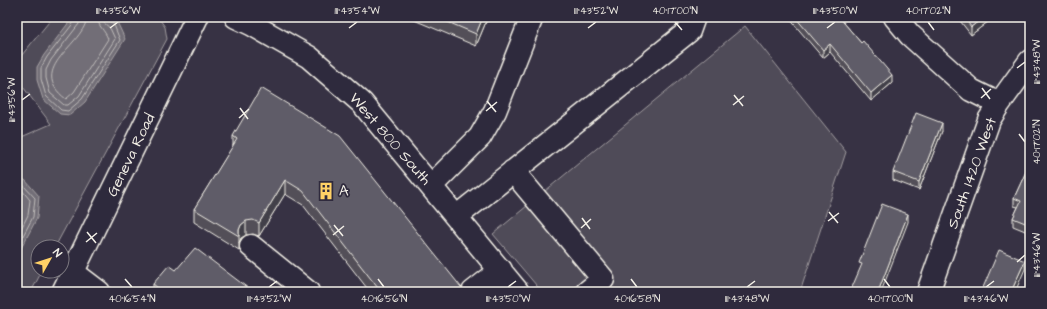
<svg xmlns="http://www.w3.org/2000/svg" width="1047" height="309" font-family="'Architects Daughter',sans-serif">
<rect width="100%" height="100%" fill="#373244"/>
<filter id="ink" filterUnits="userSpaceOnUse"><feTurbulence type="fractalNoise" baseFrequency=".025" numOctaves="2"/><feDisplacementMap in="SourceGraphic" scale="8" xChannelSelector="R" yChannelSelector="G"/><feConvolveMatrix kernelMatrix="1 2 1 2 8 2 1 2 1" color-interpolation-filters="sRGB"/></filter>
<g filter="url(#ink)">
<!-- green -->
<path fill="#504b59" stroke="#a29ea0" d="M53,17H158L165,27L167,39L55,247H38V271H42L31,292H17V139L51,124L17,79V61Z
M745,26L846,152L800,292H542L493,234Z"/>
<!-- water -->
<path fill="#726e77" stroke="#a6a2a4" d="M73,17H109L117,22L125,39L85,102L70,115L60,114L43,99L37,80V67L44,55Z
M17,179L25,180L39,196L37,218L17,256Z"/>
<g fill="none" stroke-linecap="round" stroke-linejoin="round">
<!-- shore -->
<path stroke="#c0bdbb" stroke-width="1" d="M75,17V21L47,57L41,68V79L46,96L61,110L68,111L82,99L120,40L114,25L109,21L108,17
M80,17L79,24L51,60L46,70V78L50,93L64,105H68L79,96L115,39L110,28L104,23L103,17
M87,17C85,45 25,68 66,99L74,92L108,39C105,30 98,27 97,17
M17,183L23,185L35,198L33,217L17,247
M17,189H21L30,200L28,215L17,237"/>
<!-- minor casing -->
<g stroke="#f4f1e8" stroke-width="25">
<path id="minor" d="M236,17L251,24L309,57L362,103L518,292
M895,17L910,35L971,90L999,104
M513,171L603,279L587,292
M431,186L480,137L495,111L532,17
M456,217L689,31L694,17
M251,246L308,292
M74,273L99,292
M473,292L501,270
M928,292L989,120L999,104L1030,61"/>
</g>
<!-- major casing -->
<g stroke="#f4f1e8" stroke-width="25">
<path id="major" d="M63,292L197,17"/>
</g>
<!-- minor -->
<use href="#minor" stroke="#2f2a3d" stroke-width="22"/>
<!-- major -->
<use href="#major" stroke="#2f2a3d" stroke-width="22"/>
</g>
<!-- wall -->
<path fill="#524f59" stroke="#f4f1e8" d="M407,17H488L476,46Z
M788,17H839L861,43L892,83L871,101L830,52L823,58Z
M957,17H994L971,35Z
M942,131L919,190L893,180V172Z
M233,136L465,292H370L303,205L285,194L259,236L253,234L246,235L241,238L239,243V250L194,222V209L233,146Z
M1030,163V233L1013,226V218L1018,207L1014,206V198Z
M176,270L253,292H153V284Z"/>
<!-- shaded-wall -->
<path fill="#424048" stroke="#f4f1e8" d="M483,17H488L476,46V34Z
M984,17H994L971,35V27Z
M830,44V52L823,58V50Z
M892,75V83L871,101V93Z
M942,123V131L919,190V182Z
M285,180V194L259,236V223Z
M908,214V222L881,292H878Z
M246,221V235L241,238L239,243V230L241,225Z
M1025,261V269L1015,292H1011Z"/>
<!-- building -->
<path fill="#5f5c67" stroke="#f4f1e8" d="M436,17H483L476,34Z
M795,17H839L861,43L863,41L892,75L871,93L830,44L823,50Z
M964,17H984L971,27Z
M261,88L340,136L465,292H381L303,191L285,180L259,223L253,220L246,221L241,225L239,230V236L194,209L237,139L233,136Z
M916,113L942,123L919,182L893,172Z
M1030,163V225L1013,218L1021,201L1014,198Z
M882,204L908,214L878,292H850L862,264L859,263Z
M195,248L253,292H163L153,284L169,265L176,270Z
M999,250L1025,261L1011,292H986L982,290Z"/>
</g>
<!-- ticks -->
<path fill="none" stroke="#f4f1e8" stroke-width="1.5" d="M675,22L682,30M928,22L934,30M110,28L118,22M349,28L357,22M588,28L596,22M827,28L835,22M1017,68L1025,62M982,88L990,99M734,95L743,106M981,98L991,89M22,100L30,94M487,101L496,112M733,105L744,96M240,108L248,119M486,111L497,102M239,118L249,109M1019,134L1025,142M829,212L838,223M582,218L590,229M828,221L839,213M334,225L343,236M581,228L591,219M87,232L96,243M333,235L344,226M86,242L97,233M1017,262L1025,255M125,279L132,287M378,279L384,287M631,279L637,287M884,279L890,287M269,287L277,281M508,287L516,281M747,287L755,281M986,287L994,281"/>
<!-- icons -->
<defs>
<g id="building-bare" transform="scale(1.38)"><path d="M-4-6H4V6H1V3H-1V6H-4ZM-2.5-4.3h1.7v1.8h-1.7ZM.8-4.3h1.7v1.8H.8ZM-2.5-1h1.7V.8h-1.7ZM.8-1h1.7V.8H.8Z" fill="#ffd166" stroke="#2f2a3d" stroke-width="2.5" paint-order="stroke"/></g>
</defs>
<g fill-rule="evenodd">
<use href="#building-bare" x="326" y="191"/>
</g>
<g text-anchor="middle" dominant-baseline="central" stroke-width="3.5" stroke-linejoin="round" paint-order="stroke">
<!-- street labels -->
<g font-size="15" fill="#f4f1e8" stroke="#2f2a3d">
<text transform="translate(390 139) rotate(49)">West 800 South</text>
<text transform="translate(131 155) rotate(-64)">Geneva Road</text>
<text transform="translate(972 173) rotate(-70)">South 1420 West</text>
</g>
<!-- poi labels -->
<g font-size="15" fill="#f4f1e8" stroke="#2f2a3d" text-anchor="start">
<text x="339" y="191">A</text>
</g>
</g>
<!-- margin -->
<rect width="1047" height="309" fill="none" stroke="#2f2a3d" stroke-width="44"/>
<!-- north arrow -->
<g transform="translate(50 259) rotate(51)"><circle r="19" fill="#2f2a3d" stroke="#7e7a81"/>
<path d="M0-3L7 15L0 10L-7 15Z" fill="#ffd166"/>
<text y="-6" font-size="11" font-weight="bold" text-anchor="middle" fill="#f4f1e8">N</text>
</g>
<rect x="22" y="22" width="1003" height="265" fill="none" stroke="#f4f1e8" stroke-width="1.5"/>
<g font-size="10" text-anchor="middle" fill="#f4f1e8">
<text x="118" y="14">111°43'56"W</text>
<text x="357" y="14">111°43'54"W</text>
<text x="596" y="14">111°43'52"W</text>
<text x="675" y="14">40°17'00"N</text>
<text x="835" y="14">111°43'50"W</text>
<text x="928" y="14">40°17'02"N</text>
<text transform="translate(1036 62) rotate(-90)" y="4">111°43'48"W</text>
<text transform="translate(11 100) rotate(-90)" y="4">111°43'56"W</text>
<text transform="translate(1036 142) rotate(-90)" y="4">40°17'02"N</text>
<text transform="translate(1036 255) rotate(-90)" y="4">111°43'46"W</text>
<text x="132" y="302">40°16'54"N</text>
<text x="269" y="302">111°43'52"W</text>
<text x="384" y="302">40°16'56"N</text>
<text x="508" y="302">111°43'50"W</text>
<text x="637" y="302">40°16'58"N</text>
<text x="747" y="302">111°43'48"W</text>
<text x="890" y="302">40°17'00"N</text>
<text x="986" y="302">111°43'46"W</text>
</g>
</svg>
